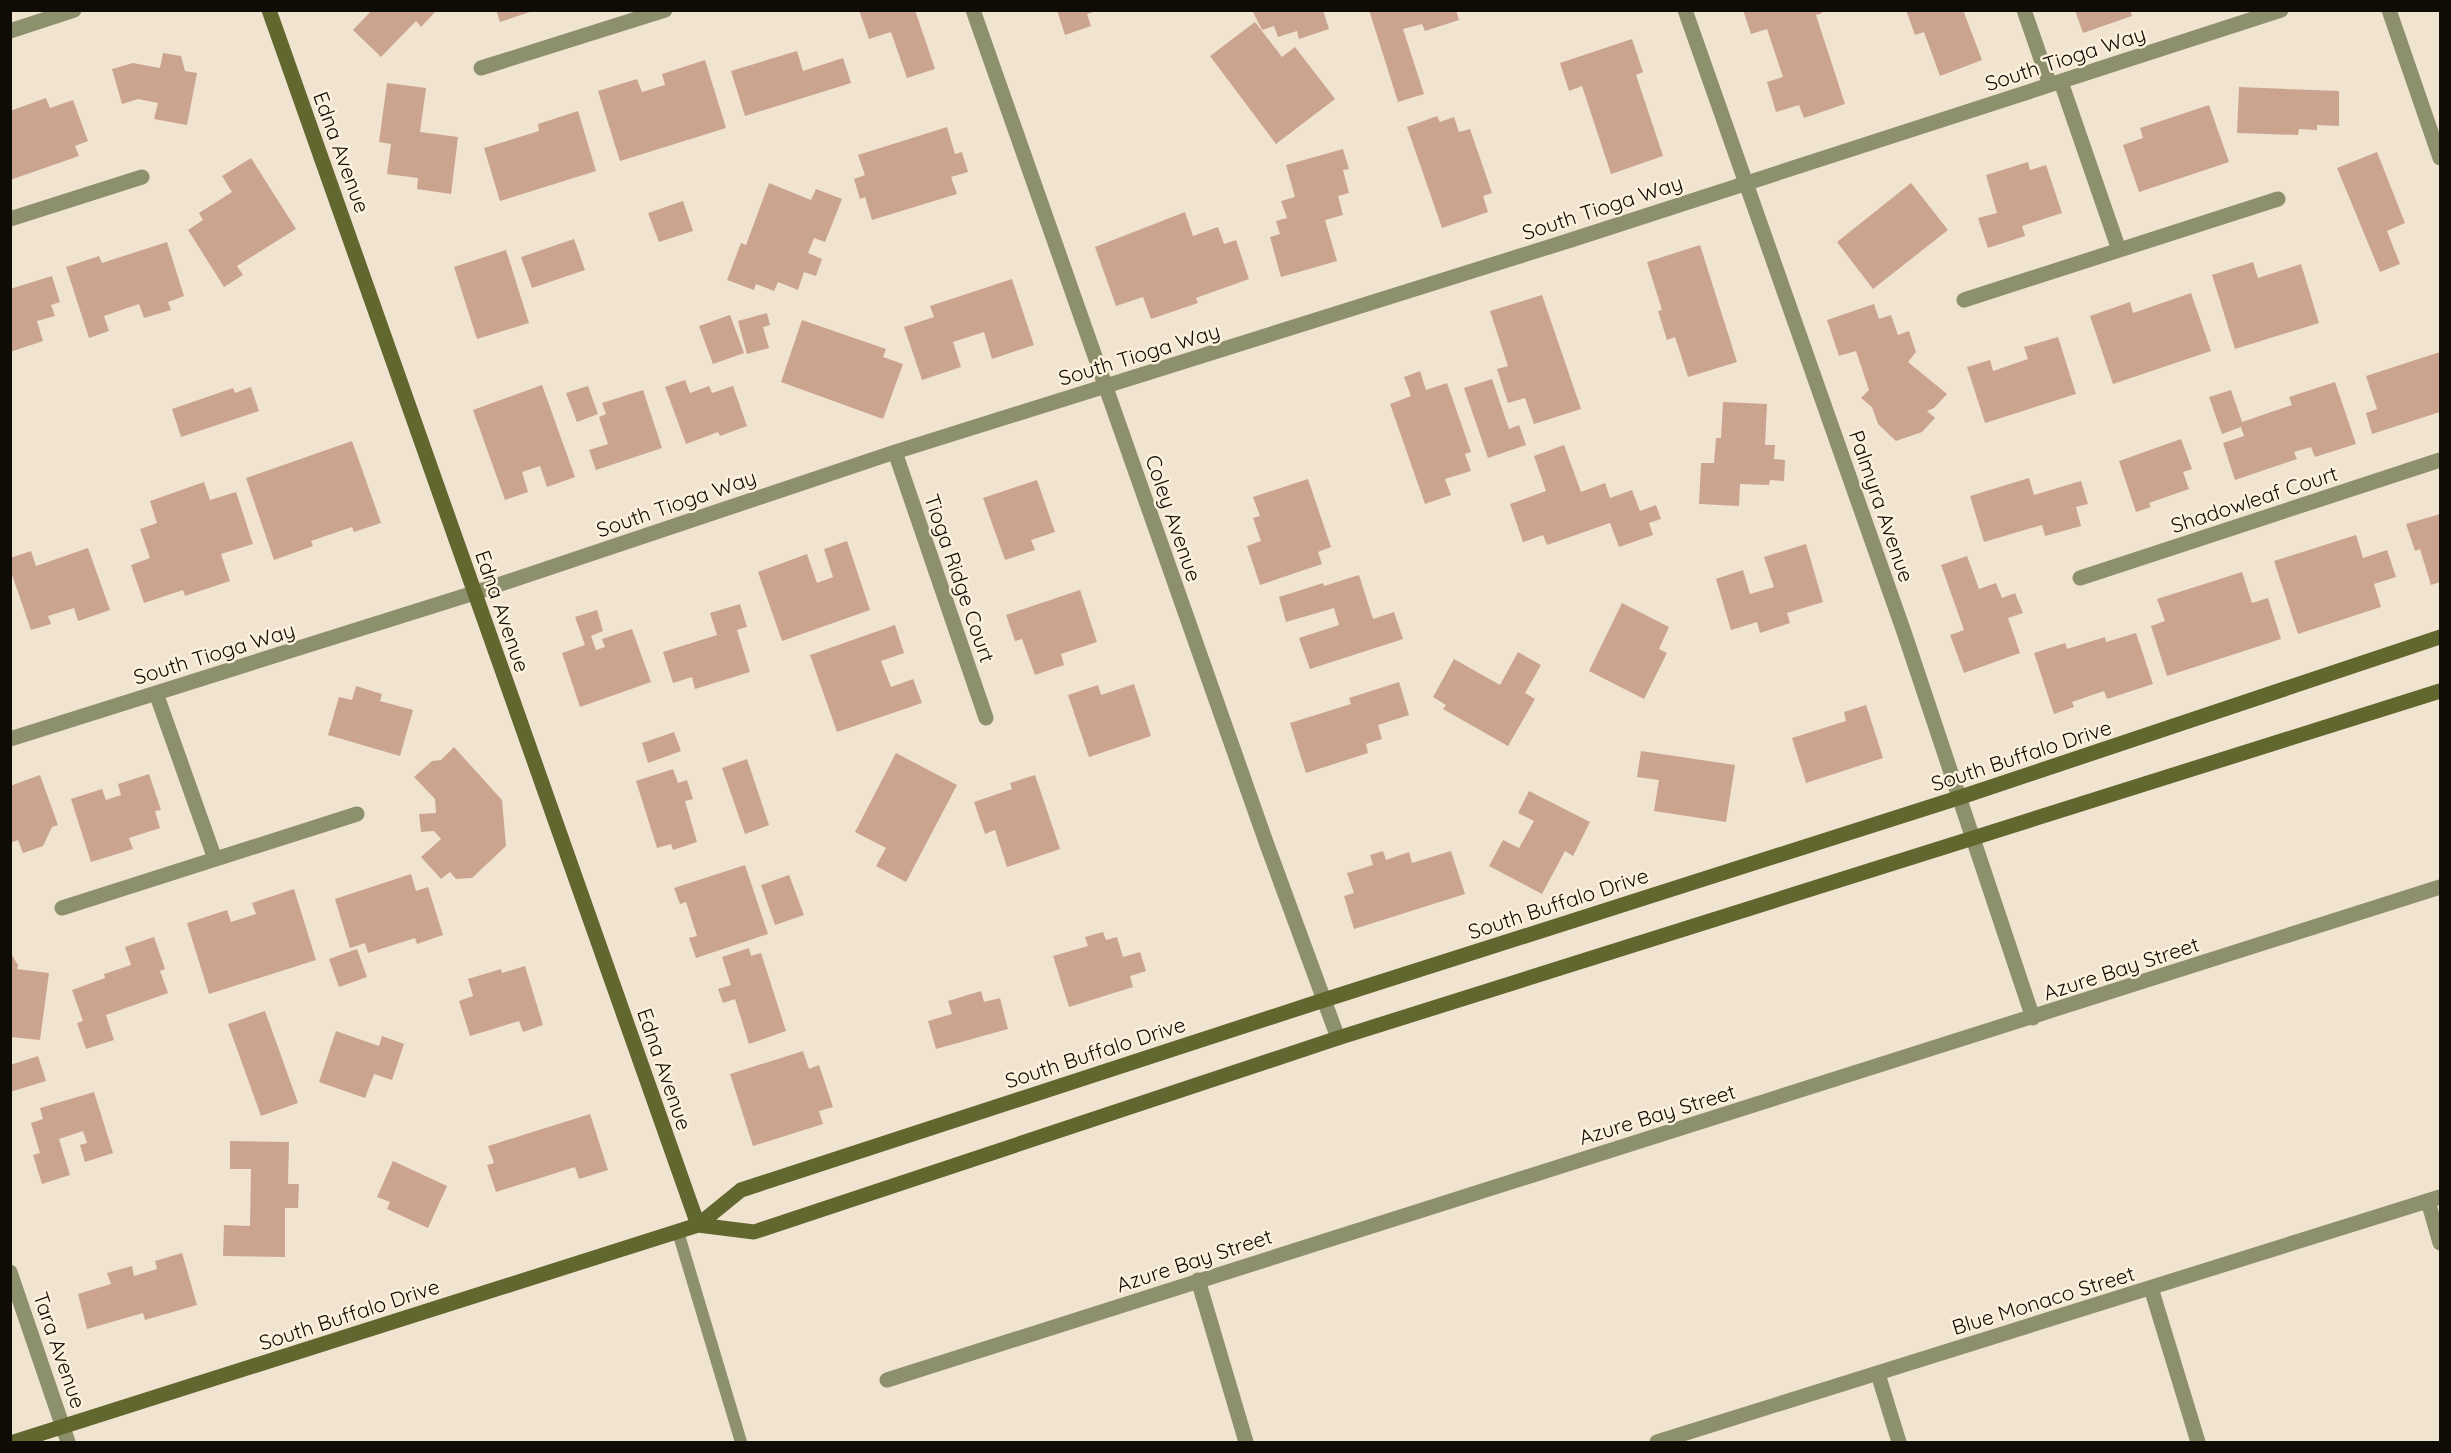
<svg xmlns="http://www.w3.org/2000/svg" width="2451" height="1453" font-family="Quicksand,sans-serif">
<rect width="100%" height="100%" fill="#f0e4d0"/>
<!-- building -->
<path fill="#cba490" d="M372,10H437L421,27L416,21L381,57L353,30Z
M496,10H533V11L500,22Z
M859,10H915L935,69L907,78L891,32L869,39Z
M1057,10H1096V11L1087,14L1091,26L1065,35Z
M1252,10H1323L1329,29L1299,39L1297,31L1278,37L1274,26L1262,30Z
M1369,10H1456L1459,20L1425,31L1422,24L1403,29L1424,94L1398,102Z
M1743,10H1821L1822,13L1816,15L1845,104L1804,118L1799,105L1776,112L1767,82L1783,77L1767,29L1751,34Z
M1906,10H1963L1982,60L1940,76L1924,32L1915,35Z
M2075,10H2130L2132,16L2083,33Z
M1255,22L1282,57L1295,47L1335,99L1276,144L1210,56Z
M1632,39L1643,72L1636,75L1663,156L1611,174L1582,86L1569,91L1560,63Z
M797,51L803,71L843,58L851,83L745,116L731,71Z
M163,53L181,56L185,71L197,73L187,125L154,119L158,103L138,99L122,104L112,69L133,63L160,68Z
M705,60L726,128L620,161L598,91L637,79L642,92L665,85L662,74Z
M387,83L426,88L420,132L458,137L451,194L417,189L418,178L387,174L391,144L379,142Z
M2239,87L2339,91V126L2317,125V130L2299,129L2298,135L2237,133Z
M46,98L50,108L73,100L88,141L75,146L79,156L10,180V111Z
M2209,105L2229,162L2139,192L2123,145L2143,138L2140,128Z
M578,111L596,171L500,201L484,148L539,131L538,124Z
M1437,116L1440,122L1454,117L1459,132L1470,129L1492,193L1483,196L1488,212L1442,228L1407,127Z
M947,127L955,154L962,152L968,172L951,177L957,194L872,220L865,197L860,199L854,179L865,175L858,155Z
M1343,149L1349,169L1343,170L1349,193L1338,196L1343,215L1325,220L1337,261L1281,277L1270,237L1280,234L1276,221L1287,218L1281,201L1295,197L1286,165Z
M2377,152L2405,223L2387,231L2400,264L2380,272L2337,168Z
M251,158L296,229L237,266L243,275L224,287L188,230L203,220L199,213L232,192L222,176Z
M2028,162L2030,170L2046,165L2062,213L2022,226L2025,236L1988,248L1978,218L1997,213L1986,175Z
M769,183L811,200L816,189L842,199L825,242L814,238L808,253L822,259L816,276L804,272L798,290L778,282L774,291L756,284L754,290L727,280L741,243L746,245Z
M1911,183L1948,230L1873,289L1837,242Z
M683,201L693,231L659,242L648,213Z
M1185,212L1193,236L1218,227L1224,244L1236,240L1249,279L1196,298L1198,303L1151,319L1143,297L1116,306L1095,247Z
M574,239L585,270L532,288L521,257Z
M167,242L184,296L168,302L171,310L144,318L139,304L104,316L109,331L89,338L66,267L99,256L102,263Z
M1700,245L1737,362L1688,377L1675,337L1667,340L1658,311L1662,310L1647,262Z
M506,250L529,323L477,339L454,267Z
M2253,262L2258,278L2301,264L2319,323L2235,349L2212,275Z
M52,276L60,302L51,305L55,316L37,321L43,341L10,352V289Z
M1012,279L1034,345L992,359L984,332L953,342L961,367L922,380L904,327L934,317L930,306Z
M2191,293L2211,351L2113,384L2090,316L2130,302L2133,313Z
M1542,295L1581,409L1534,424L1525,398L1508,403L1497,369L1508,366L1490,311Z
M1874,304L1879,319L1891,315L1898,335L1909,331L1916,352L1908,362L1947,394L1934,408L1927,411L1935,418L1922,432L1896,441L1878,424L1872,407L1861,398L1869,390L1856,351L1839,356L1827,320Z
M767,313L770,325L763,327L769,348L747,354L738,321Z
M730,315L744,353L713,364L699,326Z
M802,320L886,349L883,357L903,364L883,419L781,382Z
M2058,337L2076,394L1985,423L1967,367L1990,360L1993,371L2028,359L2024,347Z
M2440,352V412L2372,434L2366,413L2377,409L2366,376Z
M1420,371L1426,390L1447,383L1471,452L1465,454L1471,471L1445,479L1451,495L1425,504L1390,404L1411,396L1404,377Z
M1492,379L1509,429L1519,425L1526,445L1488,458L1464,388Z
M685,380L690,393L709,386L712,393L733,386L747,426L720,436L718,432L686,444L665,387Z
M2335,382L2356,444L2315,457L2311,447L2294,452L2297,459L2235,480L2223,443L2244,436L2241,427L2222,434L2209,397L2231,390L2242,422L2292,405L2289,397Z
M542,385L575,477L547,487L540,466L522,472L528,492L505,500L473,410Z
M588,386L598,414L577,422L566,393Z
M251,387L259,411L181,437L172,409L233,388L235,393Z
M643,390L662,448L596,470L589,450L608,444L599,417L606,414L602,403Z
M1723,402L1767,404L1765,445H1775L1774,459L1785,460L1784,481L1770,480L1769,485L1740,484L1739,506L1699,504L1701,463H1714L1716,438H1721Z
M2181,439L2192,469L2183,472L2189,489L2149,503L2151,507L2136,512L2119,461Z
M352,441L381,523L354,532L352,527L311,541L313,546L274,560L246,478Z
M1564,445L1581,492L1605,483L1610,498L1632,490L1640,511L1656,505L1661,519L1649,523L1653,535L1619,547L1610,523L1547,545L1543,535L1523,542L1510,504L1546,491L1534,456Z
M2029,478L2034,495L2081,481L2088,504L2076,507L2081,526L2045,536L2042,525L1984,542L1970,496Z
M1308,479L1331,547L1318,552L1322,564L1260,585L1247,546L1261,541L1253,518L1260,516L1253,497Z
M1037,480L1055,532L1031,540L1035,550L1005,560L983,498Z
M204,482L210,500L236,492L253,544L221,554L230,581L185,596L183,590L144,603L131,565L150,558L140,529L157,523L150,501Z
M2440,514V582L2431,585L2420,549L2415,551L2406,524Z
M2356,535L2363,558L2387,550L2396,577L2374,584L2381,607L2298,634L2274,561Z
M847,541L870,610L782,641L758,572L807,554L817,583L833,577L824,549Z
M1806,544L1823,602L1787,613L1790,623L1760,633L1757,622L1731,630L1716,579L1743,570L1750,594L1774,587L1764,557Z
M88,548L110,610L78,621L74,608L48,616L51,624L31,630L10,569V558L31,551L36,566Z
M1967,556L1979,589L1996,583L2002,598L2015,593L2023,613L2008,618L2020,653L1964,673L1950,635L1964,630L1941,565Z
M2242,572L2252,603L2268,598L2281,639L2167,676L2151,626L2165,621L2157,599Z
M1359,575L1373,619L1394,612L1403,639L1310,669L1299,638L1339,625L1334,608L1286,622L1279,597L1323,583L1324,586Z
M1080,590L1097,642L1061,654L1064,665L1035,675L1022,639L1015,641L1006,615Z
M1622,603L1669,627L1659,649L1667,653L1644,699L1589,671Z
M740,604L747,627L737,630L750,672L695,689L692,677L673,683L663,652L717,635L710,613Z
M597,610L603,631L591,636L596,650L605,647L602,639L632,629L651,682L580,707L562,653L585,645L575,617Z
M895,625L904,653L881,661L891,687L913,679L922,703L837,732L810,655Z
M2136,633L2153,684L2107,699L2104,691L2072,702L2074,707L2054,714L2034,653L2065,643L2067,649L2105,637L2106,642Z
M1518,652L1541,665L1525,693L1535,699L1508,746L1443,709L1446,705L1433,697L1454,659L1500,685Z
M1399,682L1409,715L1378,725L1382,739L1366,744L1368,753L1306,773L1290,723L1351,704L1349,698Z
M1134,684L1151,736L1089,757L1068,695L1098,685L1101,695Z
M356,686L382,694L380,701L413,710L400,756L328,735L339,697L352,700Z
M1866,705L1883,758L1806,783L1792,738L1846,721L1844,712Z
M674,732L681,751L648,763L642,743Z
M454,747L502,800L506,846L472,878L456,879L450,872L441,879L421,857L441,839L434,831L421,832L419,814L436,813L435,799L414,777L432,761L441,760Z
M1641,751L1735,765L1726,822L1654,811L1659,780L1637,777Z
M896,753L957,785L906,882L876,866L886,848L855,832Z
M747,759L769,825L745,834L722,768Z
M673,769L678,783L687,780L693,799L685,801L697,842L673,850L671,844L657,848L636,781Z
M149,774L161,810L155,811L160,828L129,838L133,849L91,862L71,799L102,789L106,800L121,795L118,784Z
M40,775L58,825L52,827L43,846L23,853L18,840L10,843V786Z
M1035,775L1060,849L1007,867L995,830L985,834L974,802L1012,789L1010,783Z
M1529,791L1590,822L1573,856L1565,851L1542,894L1489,866L1503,840L1519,848L1534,821L1518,813Z
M1383,851L1386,860L1409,852L1412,863L1451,851L1465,894L1354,929L1344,896L1354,893L1347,873L1373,865L1370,855Z
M745,865L768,934L696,958L689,938L697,936L686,902L680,904L674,888Z
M411,874L416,891L428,887L443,935L417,944L415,938L368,953L365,943L350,948L335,899Z
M789,875L804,915L775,925L761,885Z
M294,889L316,960L209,994L187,923L227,910L231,922L256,914L252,903Z
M1103,932L1106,940L1117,937L1123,957L1140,952L1146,971L1130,976L1133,987L1069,1007L1053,956L1088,946L1085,937Z
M154,937L165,969L160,971L168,993L106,1015L114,1040L86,1049L77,1023L83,1021L72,990L105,978L104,974L131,965L125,947Z
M749,948L751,956L761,953L786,1031L749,1044L735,999L723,1003L718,989L731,985L722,957Z
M357,949L367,977L339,987L329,959Z
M10,952L18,965L17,969L49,973L40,1040L10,1037Z
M525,966L543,1025L523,1032L519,1021L470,1036L459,1001L473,996L468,979L501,969L502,973Z
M981,991L984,1002L1000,998L1008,1029L936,1049L928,1021L952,1014L948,1001Z
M265,1011L298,1103L261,1116L228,1024Z
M336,1031L379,1046L382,1036L404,1044L392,1080L374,1074L365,1098L319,1082Z
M803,1051L809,1069L819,1065L833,1107L819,1111L823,1124L753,1146L730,1074Z
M38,1056L46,1081L10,1092V1065Z
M94,1092L113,1153L85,1162L80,1145L87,1143L83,1131L59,1139L70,1175L42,1184L33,1155L40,1153L31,1123L43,1119L40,1108Z
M590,1114L608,1170L579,1179L575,1167L496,1192L487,1165L494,1163L488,1146Z
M230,1141L289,1142L288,1184H299L298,1208H285V1257L223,1256L224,1225L250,1226L251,1169H230Z
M393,1161L447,1186L428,1228L387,1209L390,1202L377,1197Z
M182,1253L197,1305L145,1320L143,1313L87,1329L78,1294L111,1284L107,1273L132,1266L134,1276L157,1269L155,1261Z"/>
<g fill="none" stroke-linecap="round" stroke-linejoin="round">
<!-- lane -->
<path stroke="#8c906c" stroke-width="12" d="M678,1232L741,1442"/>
<!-- street -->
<path stroke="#8c906c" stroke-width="15" d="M973,10L1266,842L1338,1038
M1685,10L1904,632L2033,1018
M2024,10L2050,85
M2389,10L2440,158
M10,31L74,10
M481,68L665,10
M2061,82L2119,250
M10,219L142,177
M1964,300L2278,199
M895,452L986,718
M2080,578L2440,460
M156,693L215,859
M10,739L474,593L895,452L1571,240L2281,10
M62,908L357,814
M2428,1201L2440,1243
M10,1272L68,1442
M1198,1280L1246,1442
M2151,1288L2198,1442
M1878,1374L1899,1442
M887,1380L2440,887
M1657,1442L2440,1197"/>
<!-- secondary -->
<path stroke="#626730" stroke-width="15" d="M269,10L698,1225
M698,1225L754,1232L1338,1038L2440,691
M14,1442L698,1225L741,1190L1324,1000L1961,797L2440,637"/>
</g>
<g text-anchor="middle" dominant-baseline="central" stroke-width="5" stroke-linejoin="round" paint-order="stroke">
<!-- street labels -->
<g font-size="21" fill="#0f0b05" stroke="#fdf1dd">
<text transform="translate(2065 58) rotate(-18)">South Tioga Way</text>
<text transform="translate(342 152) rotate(70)">Edna Avenue</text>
<text transform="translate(1602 207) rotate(-18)">South Tioga Way</text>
<text transform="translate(1139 354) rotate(-17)">South Tioga Way</text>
<text transform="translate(2254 499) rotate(-18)">Shadowleaf Court</text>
<text transform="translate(676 503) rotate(-19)">South Tioga Way</text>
<text transform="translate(1882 506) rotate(71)">Palmyra Avenue</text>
<text transform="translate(1174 518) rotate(71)">Coley Avenue</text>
<text transform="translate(960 578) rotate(71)">Tioga Ridge Court</text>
<text transform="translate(503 611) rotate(71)">Edna Avenue</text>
<text transform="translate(214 653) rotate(-17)">South Tioga Way</text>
<text transform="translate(2021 755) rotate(-18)">South Buffalo Drive</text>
<text transform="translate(1558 903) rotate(-18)">South Buffalo Drive</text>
<text transform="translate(2121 968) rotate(-18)">Azure Bay Street</text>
<text transform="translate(1095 1052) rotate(-18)">South Buffalo Drive</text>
<text transform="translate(665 1069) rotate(71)">Edna Avenue</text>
<text transform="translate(1657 1114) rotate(-17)">Azure Bay Street</text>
<text transform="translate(1194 1260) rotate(-18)">Azure Bay Street</text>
<text transform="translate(2043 1300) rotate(-17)">Blue Monaco Street</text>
<text transform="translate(349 1314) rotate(-18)">South Buffalo Drive</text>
<text transform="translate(60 1350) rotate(71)">Tara Avenue</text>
</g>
</g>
<!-- border -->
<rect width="2451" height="1453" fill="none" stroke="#0f0b05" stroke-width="24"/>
</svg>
